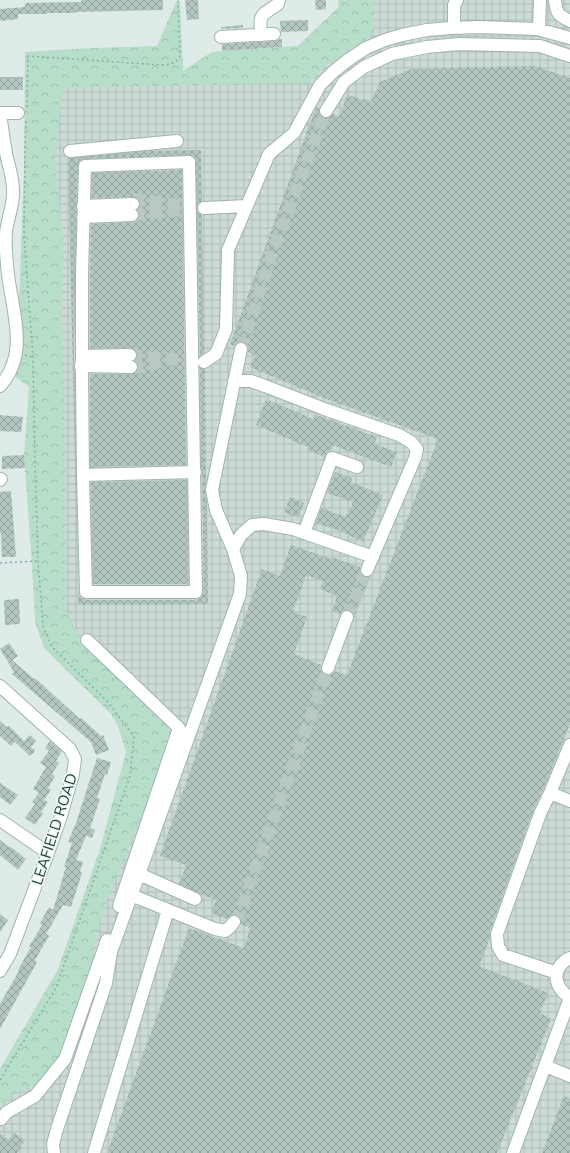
<svg xmlns="http://www.w3.org/2000/svg" width="570" height="1153" font-family="Mulish,sans-serif">
<defs>
<pattern id="industrial-grid" width="8" height="8" patternUnits="userSpaceOnUse"><rect width="8" height="8" fill="#cddbd7"/><path d="M0 4h8M4 0v8" fill="none" stroke="#b0bdb9"/></pattern>
<pattern id="forest-crowns" width="20" height="18" patternUnits="userSpaceOnUse"><rect width="20" height="18" fill="#b7dec8"/><path d="M2 6a3 3 0 1 1 6 0M12 15a3 3 0 1 1 6 0" fill="none" stroke="#9dbfad"/></pattern>
<pattern id="building-cross-hatch" width="8" height="8" patternUnits="userSpaceOnUse"><rect width="8" height="8" fill="#b4c6c1"/><path d="M0 0l8 8M0 8l8-8" fill="none" stroke="#92a29e"/></pattern>
</defs>
<rect width="100%" height="100%" fill="#dfebe8"/>
<!-- industrial -->
<path fill="url(#industrial-grid)" d="M338,0H570V1153H0V1085L59,989L136,737L52,645L29,58L177,64L183,58V71L212,52L298,46L339,7Z"/>
<!-- forest -->
<path fill="url(#forest-crowns)" d="M338,0H378L374,4V33L326,66L309,83L63,88L55,160L63,242L62,320L66,485L65,608L81,642L112,671L150,711L168,727L169,739L147,803L107,899L94,944L90,974L58,1061L40,1082L15,1094L0,1104V1069L58,969L100,849L126,752L118,726L111,714L44,648L35,622L32,565L24,455L29,387L13,375L21,339L19,303L24,169L25,52L92,48L157,46L176,2H180L183,71L212,52L298,46L339,7Z"/>
<!-- building -->
<path fill="url(#building-cross-hatch)" d="M81,0H163V10L75,12V13H47V14H18V19L0,21V9L25,7V3L81,2Z
M185,0H198L199,19L187,20Z
M315,0H326V9L316,10Z
M308,20V31L281,32L280,21Z
M243,25V28L221,29V27Z
M282,39V47L222,51V44L274,41Z
M535,66L570,78V724L543,790L533,811L490,931V938L479,966L548,993L540,1013L551,1019L497,1153H107L189,928L244,948L250,928L241,924V919L236,915H231L227,919L211,913L216,900L200,894L179,884L186,865L160,856L262,569L280,576L291,545L331,559L332,557L360,567V571L361,575L364,577H370L354,618L353,613L349,610L343,611L340,614L332,611L337,596L320,589L323,581L306,575L293,612L307,617L294,654L321,665V670L322,672L325,675H330L333,673L335,671L347,675L438,439L324,398L250,367L255,356L248,352V347L246,344L242,342H238L234,346L230,344L315,110L317,107L319,108V111L320,115L325,118L330,117L333,114L339,117L347,95L371,102L380,82L411,69Z
M0,77H23V90H0Z
M201,150L202,201L197,205L196,162L195,158L192,155H189L85,159H81L79,162L78,166L76,206L74,360V366L75,373L76,475L78,592L79,596L82,598L86,600H196L200,598L203,595L204,592L202,475V472L201,468L200,368L205,369L206,480L205,491L207,501L208,604L78,605L68,158L147,151Z
M182,170L186,465L90,467V374H131L137,371L138,367L137,363L135,361L137,358V354L136,351L133,348H90V275L91,224L136,222L139,218V214L137,210L140,204L139,200L133,197L92,198V173Z
M197,211L200,214L202,215L204,353L200,356Z
M266,399L313,419L314,414L377,437L374,444L397,452L391,467L332,445L330,451L327,453L325,457L307,450L308,447L256,425Z
M0,415L23,417L21,432L0,431Z
M24,455L25,468L2,469V456Z
M335,472L352,478L351,482L383,495L363,542L340,531L316,523L321,508L346,517L353,502L327,493Z
M187,480L188,584H93L91,482Z
M11,491L16,557H2L1,533H0V492Z
M290,497L304,503L298,518L284,512Z
M19,599L20,624L5,625L4,600Z
M9,643L18,656L12,660L34,679L35,678L80,719L81,718L101,736L103,735L109,750L96,755L91,742L12,674L14,672L0,649Z
M0,721L7,727L9,726L24,741L30,735L36,741L31,747L35,751L30,756L15,742L11,746L0,736Z
M50,741L62,751L56,761L59,763L52,774L55,776L48,788L51,790L44,800L48,802L41,812L43,813L35,825L25,818L35,804L32,802L39,793L33,789L46,767L40,763L49,751L45,748Z
M97,758L111,762L107,775L105,774L97,798L100,799L90,828L95,830L92,838L86,836L76,860L83,862L80,872L82,873L71,907L63,905L46,934L49,936L35,960L37,962L0,1029V1004L19,971L18,970L31,947H29L42,925L40,923L49,907L53,910L66,867H64L72,843L68,842L76,823Z
M0,783L18,795L10,805L0,797Z
M0,840L10,848L11,847L26,859L18,870L0,855Z
M0,914L8,920L0,932Z
M564,1096L570,1098V1153H542Z
M14,1133L25,1140L17,1153H0V1134L9,1140Z"/>
<g fill="none" stroke-linecap="round" stroke-linejoin="round">
<!-- minor-tunnel -->
<path stroke="#b9c8c5" stroke-width="12" stroke-dasharray="12 6" stroke-linecap="butt" d="M132,199L204,208
M132,215L181,210
M241,349L273,251L326,111
M130,355L202,362
M132,370L134,368L163,361
M347,617L367,570
M234,922L240,912L328,668"/>
<!-- minor casing -->
<g stroke="#a2b3b0" stroke-width="14">
<path id="minor" d="M555,0C556,13 558,15 570,21
M454,28V5L457,0
M539,29L540,0
M261,35C259,13 261,16 278,4L279,0
M221,37L274,34
M326,111L344,82L364,67L392,54L427,47L459,44L540,46L570,56
M70,151L177,141
M83,206L133,204
M204,208L247,206
M83,217L132,215
M82,356L130,355
M204,362L216,354L226,329L228,250L269,154L294,133L320,85L333,72L348,60L366,48L385,40L402,35L427,30L451,28L478,27L537,29L570,38
M81,366L131,367
M234,381H251L265,386L327,410L399,435L411,442L417,449L415,458L367,570
M0,386C32,351 9,304 7,264C6,254 5,243 6,233C7,220 13,207 13,194C14,182 10,170 7,158C4,143 2,128 0,113H18
M83,475L82,372L81,366L82,361V275L85,166L189,162L196,592H86L83,475L195,472
M0,480L1,479
M304,533L332,458L357,467
M233,549L241,535L252,525L264,524L293,529L373,557
M87,640L179,728L119,906
M328,668L347,617
M0,686L70,749L75,759L73,774L61,816L48,853L10,954L0,971
M570,745L550,793L570,801
M550,793L540,814L497,934L498,946L503,955L557,973
M0,820L48,853
M139,874L195,899
M131,895L215,929L225,931L230,927L234,922
M570,958C551,967 553,988 570,997
M545,1066L570,1076
M1,1119L7,1112L35,1096L65,1059L107,940
M54,1153L53,1144L57,1129L106,983L111,952L240,594L241,576L233,549L216,510L212,490L241,349
M94,1153L168,910
M513,1153L570,998"/>
</g>
<!-- path -->
<path stroke="#7eb1a9" stroke-width="1.5" stroke-dasharray="2 3" stroke-linecap="butt" d="M27,107L28,56L162,65C171,64 175,64 180,56L178,0
M25,355L33,357
M0,563L38,561
M0,1080L56,988L130,776L134,737L108,702L51,646L43,626L38,561L35,463L33,357L24,236L25,147L26,121"/>
<!-- minor -->
<use href="#minor" stroke="#fff" stroke-width="12"/>
</g>
<g text-anchor="middle" dominant-baseline="central" stroke-width="3.5" stroke-linejoin="round" paint-order="stroke">
<!-- street labels -->
<g font-size="15" fill="#1f3c39" stroke="#f0f8f5">
<text transform="translate(54 829) rotate(-72)">LEAFIELD ROAD</text>
</g>
</g>
</svg>
